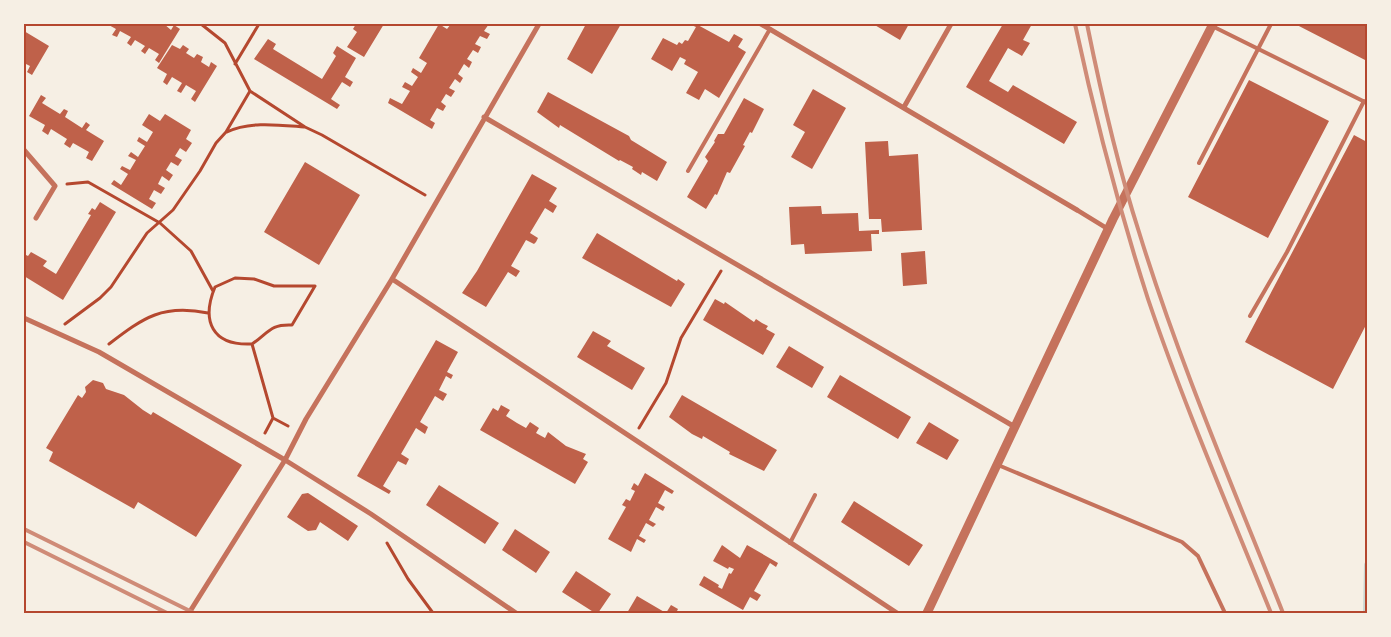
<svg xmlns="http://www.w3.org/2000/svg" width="1391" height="637" font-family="Raleway,sans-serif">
<rect width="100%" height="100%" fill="#f6efe4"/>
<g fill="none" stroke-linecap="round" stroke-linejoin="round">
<!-- stream -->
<path stroke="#c9d6d2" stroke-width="6" d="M1366,613L1367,565"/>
</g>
<!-- building -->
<path fill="#bf614a" d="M107,24H164L171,30L174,25L180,29L159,63L155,60L159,54L149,48L145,54L141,51L145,46L135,40L131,46L127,43L131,37L120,31L117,37L112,35L116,29Z
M356,24L360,26L362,24H384L364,57L347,47L357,32L353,29Z
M439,24L447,29L451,24H489L484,31L490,34L487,39L480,36L475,44L481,47L478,53L473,50L467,59L472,62L469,68L464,64L458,74L463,78L460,83L455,79L449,88L455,91L451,97L446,94L441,102L446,106L443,111L437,108L430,120L435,123L432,129L388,103L390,98L402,104L410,91L402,87L405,82L412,86L418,77L411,72L413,68L421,73L427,63L419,58Z
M586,24H621L592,74L567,59Z
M689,24H696L729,42L734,34L743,39L738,47L746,52L719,98L705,89L699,100L686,93L698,72L684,64L686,60L680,57L672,71L651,59L663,38L677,45L679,42L682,44L685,40L688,41L696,27Z
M873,24H909L900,40Z
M1003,24H1032L1023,40L1030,43L1022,56L1008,48L989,81L1008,92L1013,85L1077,122L1064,144L966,87Z
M1295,24H1367V61Z
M24,31L49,46L32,75L27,72L30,66L24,63Z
M268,39L276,44L273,49L322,79L336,56L333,53L337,46L356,58L345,77L353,82L350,87L342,82L331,99L340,105L337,109L254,59Z
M172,45L180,49L183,45L189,49L186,53L194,58L197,54L203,57L201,62L209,67L211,62L217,66L195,102L191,99L196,91L186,85L181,93L177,91L182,83L172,77L167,85L163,82L167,74L157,68Z
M1249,80L1329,121L1268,238L1188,197Z
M813,89L846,108L812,169L791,157L805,132L793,125Z
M548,92L629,136L631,140L667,162L657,181L642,172L641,175L632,169L633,167L620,160L619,161L560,125L559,128L537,112Z
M41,95L46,98L42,103L60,114L64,109L68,111L65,117L82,128L86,122L90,125L86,130L104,141L92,161L86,158L89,152L73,143L70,148L64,144L67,139L51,129L48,135L42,131L45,125L29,116Z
M744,98L764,109L752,133L750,132L743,145L745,146L730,173L727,172L717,195L715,194L706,209L687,197L708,161L705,157L715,142L714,141L718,134H724Z
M149,114L160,121L165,114L191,130L186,139L192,143L186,152L180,148L175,156L182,160L178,166L171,162L166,170L173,175L169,181L162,176L158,184L165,188L161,194L154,190L149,199L156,203L152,209L111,184L114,180L121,185L128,174L120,169L122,166L130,170L136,160L128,156L131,152L138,157L145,146L137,141L139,137L147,142L153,132L142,125Z
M1354,135L1367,142V323L1333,389L1245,342Z
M888,141L889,156L918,154L922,230L882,232L881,219H869L865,142Z
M305,162L360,195L319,265L264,232Z
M532,174L557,188L549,201L557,206L553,213L545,208L530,233L538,238L536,242L534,244L526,240L511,266L520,271L516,277L508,272L486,307L462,293L477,271Z
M100,202L116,212L63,300L24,276V254L28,256L31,252L47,261L43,266L56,274L91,215L88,214L92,208L95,210Z
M821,206L822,214L858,213L859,231L879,230V234H871L872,251L805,254L804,244L791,245L789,207Z
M597,233L677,281L678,279L685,284L671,307L582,258Z
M925,251L927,284L903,286L901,253Z
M715,299L724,304L725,302L754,322L756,319L762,323L768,326L766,329L775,334L763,355L703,320Z
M593,331L611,341L607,346L645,368L632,390L577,357Z
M436,340L458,352L447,372L453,375L451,379L446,376L439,390L447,394L443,401L435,396L420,422L428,427L425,434L416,428L401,454L409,459L406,465L398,461L383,486L391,491L389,494L357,476Z
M789,346L824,367L812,388L776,367Z
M840,375L911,417L898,439L827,397Z
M93,380L103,383L106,389L124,395L143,410L151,415L153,412L242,465L196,537L138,502L134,509L49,461L53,452L46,448L78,395L82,398L86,392L85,387Z
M682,395L777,450L764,471L729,454L730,452L703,436L702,439L692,434L669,417Z
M501,405L510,410L506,416L517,423L526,428L530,422L539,428L536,433L545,438L548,432L566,446L586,454L583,459L588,462L575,484L480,430L493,408L498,411Z
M929,422L959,440L947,460L916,443Z
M645,473L674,491L672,494L665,490L658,503L665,507L663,511L656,507L649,520L656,524L653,527L646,523L639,536L646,540L644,543L637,539L631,552L608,539L626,507L622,505L626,499L630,501L635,491L631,489L634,483L638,486Z
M439,485L499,523L485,544L426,505Z
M308,493L358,526L348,541L320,522L316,530L308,531L287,517L302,494Z
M854,501L923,545L909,566L841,522Z
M515,529L550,552L536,573L502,550Z
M722,545L740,558L747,545L778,563L776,567L770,563L754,591L761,595L757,601L750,597L743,610L699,585L704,576L719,585L718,587L722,589L729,573L731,574L734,569L729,567L728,569L713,561Z
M576,571L611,594L598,613H595L562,592Z
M637,596L666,613L671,605L678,609L676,613H627Z"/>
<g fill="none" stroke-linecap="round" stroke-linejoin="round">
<!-- path -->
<path stroke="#b5482f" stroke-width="3" d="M201,24L225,43L250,91L305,127L322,135L425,195
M235,64L259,24
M227,132C249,121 279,125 304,127
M67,184L88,182L160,223L191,251L213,291
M65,324L100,298L111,287L147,233L173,210L200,171L216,143L226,132L250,91
M109,344C144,317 163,304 208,313
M252,344C269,333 269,324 292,325L315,286H274L254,279L235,278L215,287C201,321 212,346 252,344L273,418
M639,428L666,383L681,338L721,271
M265,433L273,418L288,426
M387,543L408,579L433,613"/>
<!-- service -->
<path stroke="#c5725c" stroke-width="4" d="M1212,26L1367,103
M1199,163L1271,24
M688,171L770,29
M1250,316L1287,252L1364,101
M998,465L1182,542L1198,556L1225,613
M790,543L815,495"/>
<!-- pedestrian -->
<path stroke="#c5725c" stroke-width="4.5" d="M1077,210L1108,229"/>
<!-- minor -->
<path stroke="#c5725c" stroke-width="5" d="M761,24L1077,210
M904,107L951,24
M484,117L1015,427
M24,150L55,186L36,218
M392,279L897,613
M24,318L99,352L285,460L371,514L516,613
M189,613L285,460L306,419L392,279L539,24"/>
<!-- tertiary -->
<path stroke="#c5725c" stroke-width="9" d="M927,613L1113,219L1213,24"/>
<!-- rail -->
<path stroke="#cf8b77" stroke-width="4" d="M1075,24C1095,117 1119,209 1148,299C1184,405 1229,509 1271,613
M1087,24C1101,93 1117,164 1139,232C1179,362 1233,487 1283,613
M24,529L194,613
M24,542L167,613"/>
</g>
<!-- border -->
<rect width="1391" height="637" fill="none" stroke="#f6efe4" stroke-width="50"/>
<rect x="25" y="25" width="1341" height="587" fill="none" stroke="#b5482f" stroke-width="2"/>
</svg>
